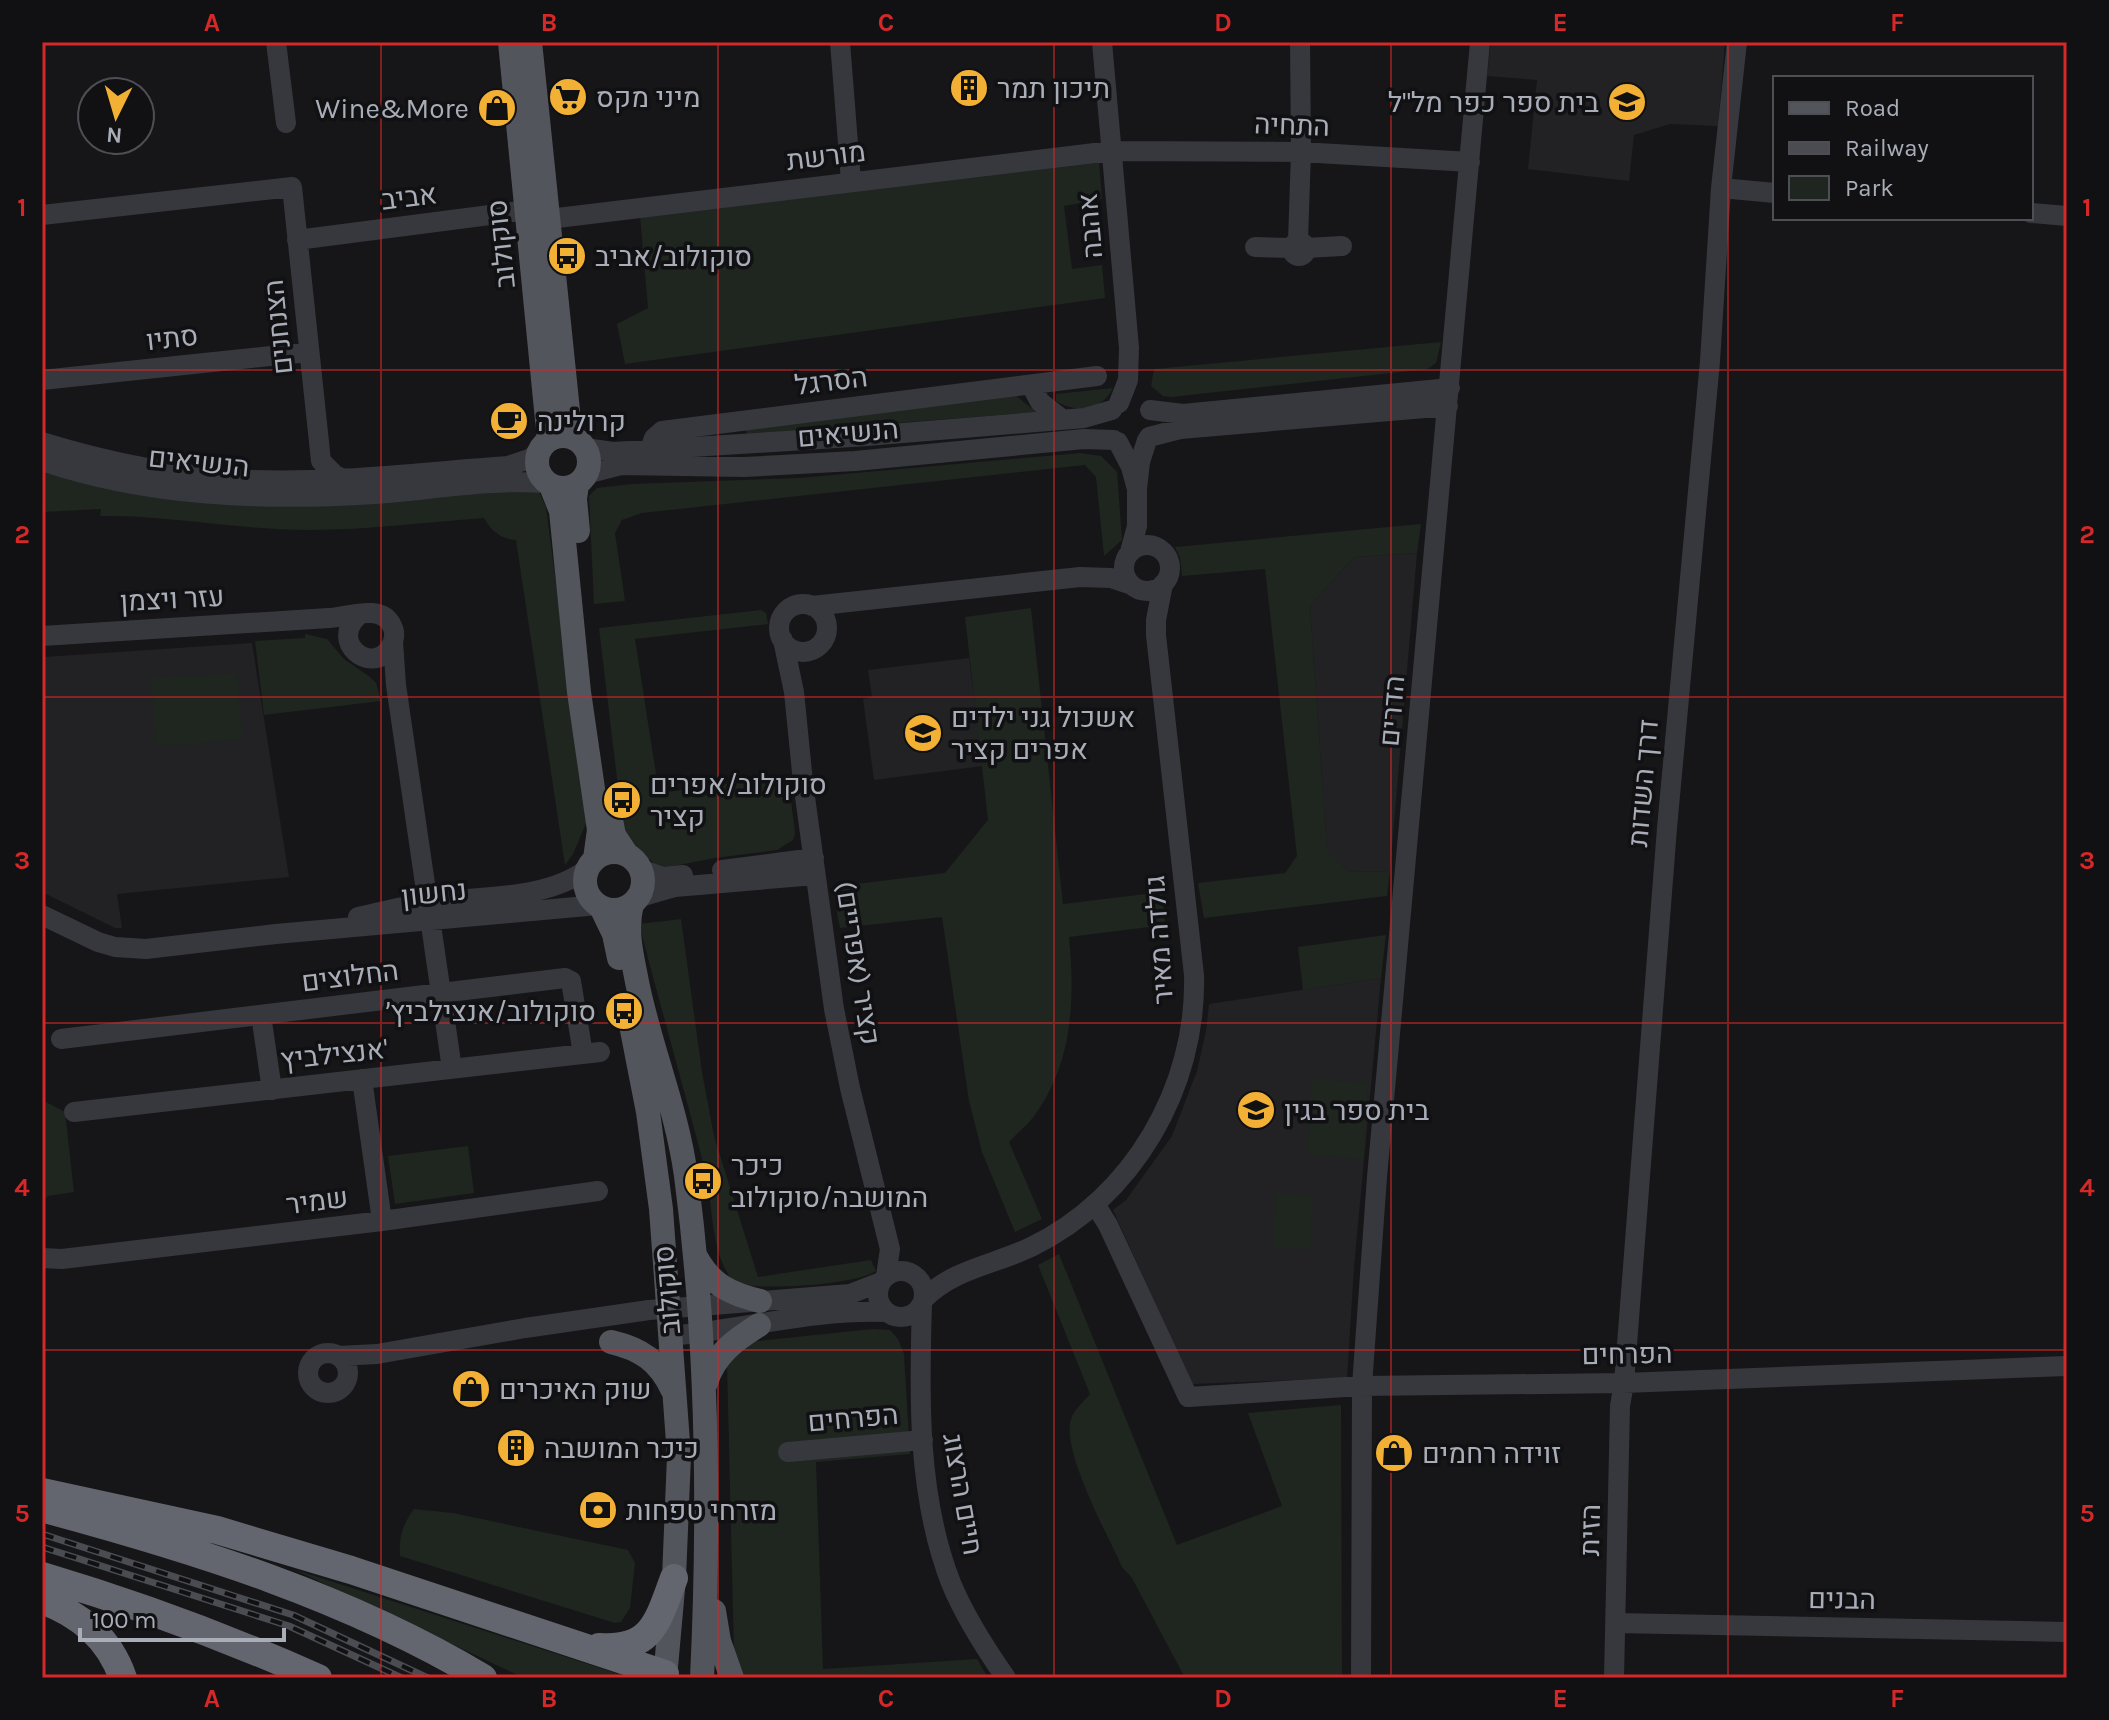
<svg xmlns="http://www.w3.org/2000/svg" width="2109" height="1720" font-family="Karla,Heebo,sans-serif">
<rect width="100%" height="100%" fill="#161618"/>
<!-- built -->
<path fill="#222225" d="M1491,42H1725L1718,126L1670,124L1634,135L1629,181L1528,169L1537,80L1487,76Z
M1417,553L1390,871L1350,872L1327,851L1310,606L1354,557Z
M252,643L289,877L117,894L122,928H115L42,892L44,657Z
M969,658L983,766L874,780L863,699L872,697L868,670Z
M1381,978L1354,1267L1347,1378L1192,1384L1113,1210L1126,1200L1172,1136L1197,1071L1206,1031L1209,1004Z"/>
<!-- green -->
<path fill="#1e261f" d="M1099,160L1102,199L1064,206L1072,269L1102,265L1105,298L625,364L617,324L648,308L640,215Z
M1441,342L1436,363L1428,369L1171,397L1163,396L1151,386L1154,369Z
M1113,388C1103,410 1076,414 1056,401V394Z
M1015,395L1036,412L747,435L745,427Z
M1080,453L1101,456L1117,472L1122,540L1104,556L1096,477L1085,465L642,513L622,520L615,533L625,601L594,604L589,496L597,488L632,484L799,478Z
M42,465L539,492L546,507L587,821L573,854L565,865L516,540C501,539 491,531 484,518C416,523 345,533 277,529C218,526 159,515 100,516L101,509L42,512Z
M1421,524L1417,553L1354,557L1310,606L1327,850L1350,872L1390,871L1387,896L1204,918L1198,883L1285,873L1297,856L1265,569L1182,576L1180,558L1175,547Z
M1031,608L1063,904L1162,892L1165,925L1069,937C1075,999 1073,1062 1035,1115C1028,1125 1017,1133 1009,1142L1042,1219L1015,1232L982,1152L969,1101L942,917L840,928L832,887L945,873L988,820L965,617Z
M761,610L766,613L768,624L635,639L659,793L788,776L795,833L793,840L777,850L715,858L668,867L655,864L632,845L623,829L599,628Z
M305,634L327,639L344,659L370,677L376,683L381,701L264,715L255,641L305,638Z
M238,673L242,740L156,746L151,678Z
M681,919L702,1072L714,1136L758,1277L871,1260L876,1271C856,1285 758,1291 734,1283C709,1251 714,1204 704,1166C683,1085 660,1005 639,924Z
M1386,935L1381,978L1303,990L1298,947Z
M1312,1079L1368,1083L1363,1159L1307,1155Z
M42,1100L65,1112L74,1192L48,1196L42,1202Z
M468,1146L474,1193L395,1204L388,1156Z
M1276,1194L1313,1196L1310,1249L1273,1247Z
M1059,1254L1177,1545L1282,1506L1248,1413L1341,1405L1342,1678H1185L1132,1578L1122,1567C1108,1535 1061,1451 1071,1419C1073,1411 1084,1401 1090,1394L1038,1265Z
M873,1329L890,1330L898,1339L904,1354L910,1454L816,1462L823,1669L977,1659L988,1678H744L734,1652L727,1365L739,1343Z
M414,1509L453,1513L628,1550L635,1563L630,1608L621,1622L615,1623L400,1556C399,1537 402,1525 414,1509Z
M293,1569L631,1678H524Z"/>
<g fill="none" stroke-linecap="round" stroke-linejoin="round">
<!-- minor -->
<path stroke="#37383d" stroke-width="20" d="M276,42L286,123
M840,42L851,181
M1102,42L1129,348L1128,380L1119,403
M1721,188L1775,193
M2031,213L2067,216
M42,215L292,187L321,461L335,475L341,478
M549,219L1111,151L1301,152L1470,162
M297,240L528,210
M1298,241L1301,152L1300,42
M1292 249a7 7 0 1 1 14 0a7 7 0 1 1-14 0Z
M1255,247L1291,248
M1306,248L1342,246
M42,380L309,352
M1031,385L1040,402L1063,420
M1150,410L1183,414L1450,388
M1149,437L1180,429L1448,406
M42,442C110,463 181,477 252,480C337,483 423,472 508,466L529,459L538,453
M1118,442L1131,467L1137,489L1140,462L1147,440
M585,448L613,452L867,436L1084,418L1112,410
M650,450L654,438L662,431L1097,376
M42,461C149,497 263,501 375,494C430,490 491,479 546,483
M586,474L621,465L744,467L855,461L1084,439L1114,440
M1124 568a23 23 0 1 1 46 0a23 23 0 1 1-46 0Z
M1130,552L1137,526V489
M779 628a24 24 0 1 1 48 0a24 24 0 1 1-48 0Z
M812,606L1080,577L1111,578L1132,585
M42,636L329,618C348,617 382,603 392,626C396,633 394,643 389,649C371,675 328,642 359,615
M783,640L794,692L803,782L834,1009L850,1088L890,1249L886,1276
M393,642L396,685L452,1069
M640,869L663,877L683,875
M722,870L814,858
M637,898L675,887L815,875
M42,915L98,942L115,947L146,949L276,934L598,905
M358,917C382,912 407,905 432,902C480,896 549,900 588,868
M261,1015L272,1090
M61,1039L565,978L571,981L583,1054
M362,1079L382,1221
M74,1112L600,1052
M1095,1204L1108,1225L1188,1397L1362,1386L1624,1383L2067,1366
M42,1258L62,1259L382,1221L598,1191
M878 1294a23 23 0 1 1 46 0a23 23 0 1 1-46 0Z
M923,1300C952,1269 994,1265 1031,1247C1133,1198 1197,1087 1194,975L1156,635V620L1163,584
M922,1304C919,1396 917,1496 951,1583C965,1617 985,1648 1006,1678
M672,1336C744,1329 815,1309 887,1312
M308 1373a20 20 0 1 1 40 0a20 20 0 1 1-40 0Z
M338,1356L377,1354L525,1328L649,1310L850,1294L881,1282
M788,1452L923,1440
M1616,1623L2067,1632
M1361,1678L1362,1386L1377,1177L1480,42
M1614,1678L1620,1406L1624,1383L1667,828L1710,361L1721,188L1737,42"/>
<!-- major -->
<path stroke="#53555c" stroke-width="24" d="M510,42L549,440
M530,42L570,430L573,438
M537 462a26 26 0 1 1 52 0a26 26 0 1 1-52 0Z
M577,484L575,499L578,531
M551,486L561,511L579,692L599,830L595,859
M609,810L614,835L627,855
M585 881a29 29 0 1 1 58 0a29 29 0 1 1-58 0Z
M632,904C625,931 632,955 637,982C650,1047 677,1109 686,1176C708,1342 710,1511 702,1678
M601,907L614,934L619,958
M631,1025L648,1112L661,1209L679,1456L674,1578L665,1678
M696,1257C711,1285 731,1294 760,1301
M611,1342C641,1349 659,1361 672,1389
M706,1383C714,1355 735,1340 759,1325
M714,1611L719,1641L732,1678"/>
<!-- highway -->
<path stroke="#63666e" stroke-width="28" d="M42,1492L217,1530L351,1570L665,1674
M45,1509C197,1550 347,1597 483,1678
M42,1576C136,1604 228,1638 318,1678
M42,1600C81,1615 109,1638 123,1678
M599,1647C653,1651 658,1620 674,1578"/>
<!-- rail casing -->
<g stroke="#4a4c52" stroke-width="7">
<path id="rail" d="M42,1534L293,1615L428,1678
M42,1547L289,1626L402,1678"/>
</g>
<!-- rail -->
<use href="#rail" stroke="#111113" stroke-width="4" stroke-dasharray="12" stroke-linecap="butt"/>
</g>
<!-- grid -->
<path fill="none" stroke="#d62828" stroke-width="2" stroke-opacity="0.55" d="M381,42V1678M718,42V1678M1054,42V1678M1391,42V1678M1728,42V1678M42,370H2067M42,697H2067M42,1023H2067M42,1350H2067"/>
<!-- icons -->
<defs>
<g id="building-disc" transform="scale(2)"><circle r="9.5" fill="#f2b134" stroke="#111113"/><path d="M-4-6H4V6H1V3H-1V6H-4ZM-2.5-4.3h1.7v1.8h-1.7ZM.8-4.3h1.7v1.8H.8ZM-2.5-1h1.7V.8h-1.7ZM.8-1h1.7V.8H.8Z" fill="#111"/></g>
<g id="supermarket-disc" transform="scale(2)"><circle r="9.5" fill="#f2b134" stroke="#111113"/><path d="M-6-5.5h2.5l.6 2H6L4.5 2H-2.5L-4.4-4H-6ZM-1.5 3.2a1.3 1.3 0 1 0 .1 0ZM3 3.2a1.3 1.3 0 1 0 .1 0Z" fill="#111"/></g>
<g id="school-disc" transform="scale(2)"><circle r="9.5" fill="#f2b134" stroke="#111113"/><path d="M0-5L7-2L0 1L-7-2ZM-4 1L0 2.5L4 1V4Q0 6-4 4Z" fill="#111"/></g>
<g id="shop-disc" transform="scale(2)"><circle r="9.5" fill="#f2b134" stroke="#111113"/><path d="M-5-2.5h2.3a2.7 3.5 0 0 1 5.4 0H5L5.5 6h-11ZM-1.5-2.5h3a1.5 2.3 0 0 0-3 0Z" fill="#111"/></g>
<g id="bus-disc" transform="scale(2)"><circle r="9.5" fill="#f2b134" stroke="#111113"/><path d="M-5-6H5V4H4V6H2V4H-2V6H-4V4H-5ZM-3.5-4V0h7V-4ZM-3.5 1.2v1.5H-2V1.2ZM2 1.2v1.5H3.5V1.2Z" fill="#111"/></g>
<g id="cafe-disc" transform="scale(2)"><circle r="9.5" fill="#f2b134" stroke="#111113"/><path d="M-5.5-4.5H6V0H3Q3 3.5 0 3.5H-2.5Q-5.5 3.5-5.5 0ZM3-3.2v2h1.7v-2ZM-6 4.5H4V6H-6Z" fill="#111"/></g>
<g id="bank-disc" transform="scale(2)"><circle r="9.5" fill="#f2b134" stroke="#111113"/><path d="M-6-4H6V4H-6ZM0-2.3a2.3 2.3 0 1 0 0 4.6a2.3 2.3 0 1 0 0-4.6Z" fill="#111"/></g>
</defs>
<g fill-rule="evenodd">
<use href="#building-disc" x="969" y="88"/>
<use href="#supermarket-disc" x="568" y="97"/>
<use href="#school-disc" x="1627" y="102"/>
<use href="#shop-disc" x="497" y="108"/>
<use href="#bus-disc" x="567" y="256"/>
<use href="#cafe-disc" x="509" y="421"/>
<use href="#school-disc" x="923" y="733"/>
<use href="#bus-disc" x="622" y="800"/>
<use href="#bus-disc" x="624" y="1011"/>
<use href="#school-disc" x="1256" y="1110"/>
<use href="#bus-disc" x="703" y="1181"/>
<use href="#shop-disc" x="471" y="1389"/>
<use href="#building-disc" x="516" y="1448"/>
<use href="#shop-disc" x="1394" y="1453"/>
<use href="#bank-disc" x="598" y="1510"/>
</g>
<g text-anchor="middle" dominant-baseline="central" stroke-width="7" stroke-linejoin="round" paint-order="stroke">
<!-- poi labels -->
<g font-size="28" fill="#a8adb8" stroke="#111113" text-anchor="start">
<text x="997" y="88">תיכון תמר</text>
<text x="596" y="97">מיני מקס</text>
<text x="1599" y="102" text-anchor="end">בית ספר כפר מל"ל</text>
<text x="469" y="108" text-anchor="end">Wine&amp;More</text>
<text x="595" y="256">סוקולוב/אביב</text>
<text x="537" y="421">קרולינה</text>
<text x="951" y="717">אשכול גני ילדים<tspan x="951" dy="32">אפרים קציר</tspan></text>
<text x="650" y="784">סוקולוב/אפרים<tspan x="650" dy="32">קציר</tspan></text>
<text x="596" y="1011" text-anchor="end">סוקולוב/אנצילביץ׳</text>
<text x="1284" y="1110">בית ספר בגין</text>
<text x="731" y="1165">כיכר<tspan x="731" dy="32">המושבה/סוקולוב</tspan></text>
<text x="499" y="1389">שוק האיכרים</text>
<text x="544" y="1448">כיכר המושבה</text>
<text x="1422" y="1453">זוידה רחמים</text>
<text x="626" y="1510">מזרחי טפחות</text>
</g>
<!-- street labels -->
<g font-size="28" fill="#a8adb8" stroke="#111113">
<text transform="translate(1292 125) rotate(2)">התחיה</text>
<text transform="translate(826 156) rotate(-7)">מורשת</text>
<text transform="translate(409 197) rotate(-7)">אביב</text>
<text transform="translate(1090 226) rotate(-95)">אהבה</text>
<text transform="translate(501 244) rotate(-96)">סוקולוב</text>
<text transform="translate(278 327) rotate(-96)">הצנחנים</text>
<text transform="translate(172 338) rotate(-6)">סתיו</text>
<text transform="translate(831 381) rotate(-7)">הסרגל</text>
<text transform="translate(848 433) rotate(-5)">הנשיאים</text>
<text transform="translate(199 462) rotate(6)">הנשיאים</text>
<text transform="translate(172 599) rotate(-3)">עזר ויצמן</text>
<text transform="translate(1392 711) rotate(-85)">הדרים</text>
<text transform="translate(1643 783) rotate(-85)">דרך השדות</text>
<text transform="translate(434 893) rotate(-6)">נחשון</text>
<text transform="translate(1159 940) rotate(-94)">גולדה מאיר</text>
<text transform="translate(858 963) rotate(81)">קציר (אפריים)</text>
<text transform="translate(350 976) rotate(-7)">החלוצים</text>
<text transform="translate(334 1054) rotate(-6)">אנצילביץ'</text>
<text transform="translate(317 1201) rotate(-7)">שמיר</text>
<text transform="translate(667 1290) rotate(-95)">סוקולוב</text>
<text transform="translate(1627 1354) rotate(-1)">הפרחים</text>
<text transform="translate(853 1418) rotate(-5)">הפרחים</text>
<text transform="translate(963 1494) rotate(80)">חיים הרצוג</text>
<text transform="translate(1590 1530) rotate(-89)">הזית</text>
<text transform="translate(1842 1599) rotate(1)">הבנים</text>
</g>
</g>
<!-- border -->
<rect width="2109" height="1720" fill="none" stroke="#111113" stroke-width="88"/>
<!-- legend -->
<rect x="1773" y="76" width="260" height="144" fill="#111113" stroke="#4d4f55" stroke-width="2"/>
<rect x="1789" y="102" width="40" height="12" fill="#53555c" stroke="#4d4f55" stroke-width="2"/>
<text x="1845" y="116" font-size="24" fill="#a8adb8">Road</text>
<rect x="1789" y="142" width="40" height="12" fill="#4a4c52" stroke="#4d4f55" stroke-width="2"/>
<text x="1845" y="156" font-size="24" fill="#a8adb8">Railway</text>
<rect x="1789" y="176" width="40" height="24" fill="#1e261f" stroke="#4d4f55" stroke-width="2"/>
<text x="1845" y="196" font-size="24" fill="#a8adb8">Park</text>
<!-- north arrow -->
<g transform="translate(116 116) rotate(185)"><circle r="38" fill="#111113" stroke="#4d4f55" stroke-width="2"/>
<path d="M0-6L14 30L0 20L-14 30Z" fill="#f2b134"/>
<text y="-12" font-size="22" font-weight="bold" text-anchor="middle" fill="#a8adb8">N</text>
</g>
<!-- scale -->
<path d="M80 1628v12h204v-12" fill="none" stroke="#a8adb8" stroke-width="4"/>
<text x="92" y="1628" font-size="24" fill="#a8adb8" stroke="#111113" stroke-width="6" paint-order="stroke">100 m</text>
<rect x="44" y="44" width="2021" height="1632" fill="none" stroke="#d62828" stroke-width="3"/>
<g font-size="26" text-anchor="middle" font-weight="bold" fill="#d62828">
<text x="212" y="31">A</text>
<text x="549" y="31">B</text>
<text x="886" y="31">C</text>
<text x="1223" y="31">D</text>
<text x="1560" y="31">E</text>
<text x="1897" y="31">F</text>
<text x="22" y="216">1</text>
<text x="2087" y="216">1</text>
<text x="22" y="543">2</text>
<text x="2087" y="543">2</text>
<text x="22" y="869">3</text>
<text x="2087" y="869">3</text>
<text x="22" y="1196">4</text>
<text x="2087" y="1196">4</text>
<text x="22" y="1522">5</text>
<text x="2087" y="1522">5</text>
<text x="212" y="1707">A</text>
<text x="549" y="1707">B</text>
<text x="886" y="1707">C</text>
<text x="1223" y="1707">D</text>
<text x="1560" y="1707">E</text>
<text x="1897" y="1707">F</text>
</g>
</svg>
